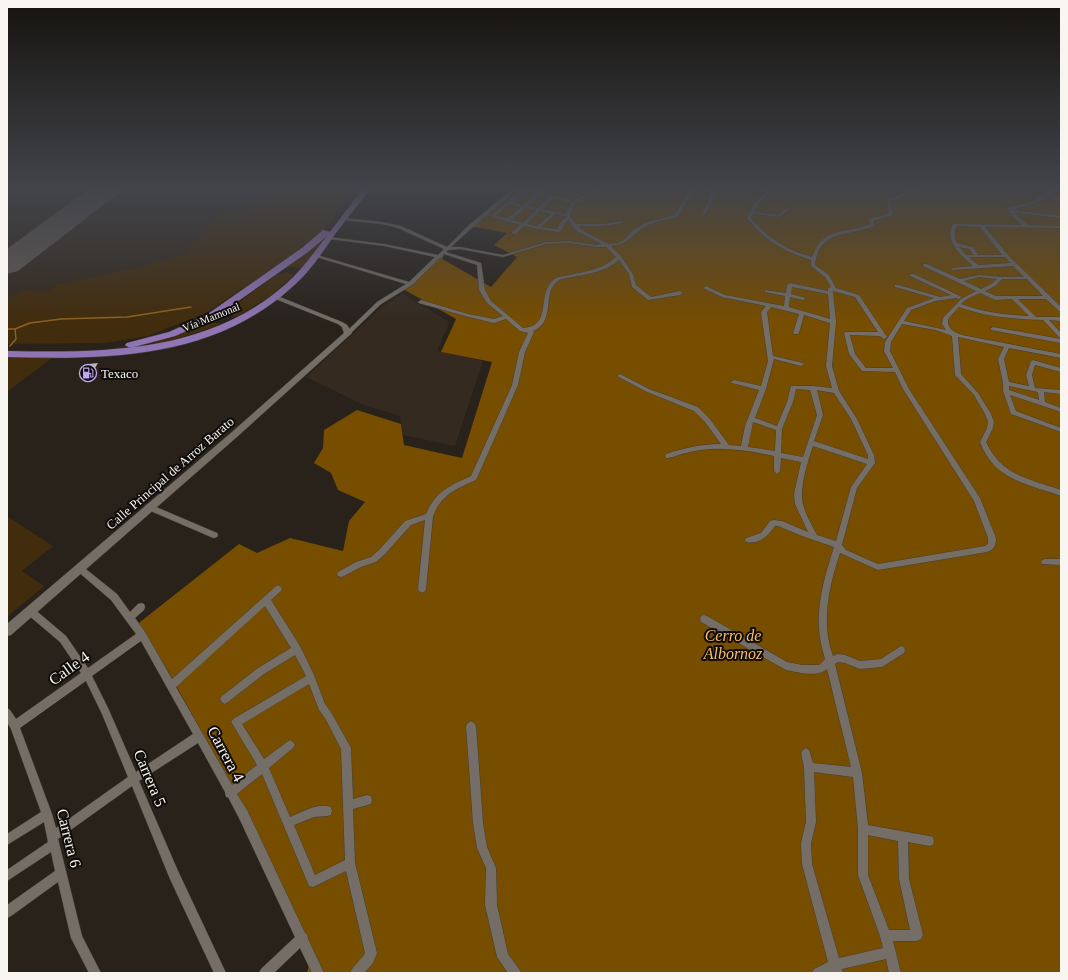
<svg xmlns="http://www.w3.org/2000/svg" width="1068" height="980" font-family="Georgia,serif">
<rect width="100%" height="100%" fill="#28221b"/>
<!-- built -->
<path fill="#342a1f" d="M7,186H355L7,341Z
M403,294L450,322L437,351L483,361L455,446L403,435L400,416L361,404L306,377L383,306Z"/>
<!-- green -->
<path fill="#412c0d" d="M277,186H360L322,231L308,245L206,313L148,336L106,343L7,344V298L27,289L37,292H49L56,285L141,267L185,254L219,213L235,212L257,205L259,197Z
M327,237L300,269L293,267H285Z
M286,272L293,274L292,277L269,297L236,317L224,315L227,311L276,275Z
M212,317L216,323L223,324L170,341L92,352L142,343Z
M7,357L52,358L7,392Z
M7,516L53,546L22,571L44,586L7,617Z"/>
<!-- forest -->
<path fill="#774d00" d="M518,186H1061V973H307L312,953L243,807L168,671L135,626L239,544L257,553L290,538L343,551L349,521L365,502L338,490L331,473L314,463L323,448L324,430L357,410L401,424L404,445L462,458L492,362L441,352L456,319L403,289L439,257L491,287L517,257L494,245L507,233L469,226Z"/>
<g fill="none" stroke-linecap="round" stroke-linejoin="round">
<!-- stream -->
<path stroke="#8d6220" stroke-width="1.5" d="M7,329H15L30,323L61,319L127,317L191,307
M10,346L16,339L15,329"/>
<!-- runway -->
<path fill="#625c56" fill-rule="evenodd" d="M93,186H124L120,192L18,271L7,274V249Z"/>
</g>
<!-- building -->
<path fill="#beb7ae" d="M98,363L89,378H80L89,364Z"/>
<g fill="none" stroke-linecap="round" stroke-linejoin="round">
<!-- minor casing -->
<g stroke="#443f39" stroke-width="1">
<path id="minor" d="M516,186H521L473,227L451,247H460L503,255L546,242L570,241L596,245L602,244L578,232L572,226L569,220L565,223L560,232H558L538,229L524,226L516,234H512V232L520,225L509,222H505V221L491,216L525,186H530L527,189L538,192L545,186H550L542,193L573,201L591,192L596,186H598L599,187L593,194L575,203L570,216L576,224H603L623,221V223L603,226H579L582,230L608,244L618,243L625,239L632,231L645,223L674,215L692,186H696L678,217C668,219 658,221 649,225C632,232 632,244 611,246L621,256L633,274L636,285L651,297L680,291L683,293L680,295L648,300L632,287L629,274L619,260C607,271 588,274 573,277C568,278 562,278 558,281C541,293 557,321 533,331L534,332L525,352L518,385L477,478L476,480C456,489 442,494 433,516L426,589L425,591L422,593L419,591L418,589L425,520L411,525L385,554L376,562L361,567L344,576L341,577L338,576L337,574L338,572L356,562L371,557L379,550L405,521L426,514C436,491 449,486 471,476L512,385L519,352L528,333L520,331L506,319L494,323L465,316L419,303L418,302L421,300L468,314L494,319L503,316L487,303L479,290L477,265L444,254L442,258H440L412,285L381,304L350,334H346V332L377,302L406,284L313,256L317,255L409,282L435,257L384,246L329,239L327,238L329,237L384,244L438,255L444,249L398,228L382,224L344,220L342,219L344,218L382,222L401,226L447,247L469,225ZM525,191L536,194L523,205L512,202ZM540,195L550,198L538,208L527,206ZM554,198L571,203L566,214L542,209ZM509,204L521,207L507,218L496,216ZM525,208L536,210L523,223L511,220ZM540,211L551,214L537,226L527,224ZM555,214L567,217L561,221L557,229L541,227ZM570,243L596,247H606L616,257C604,269 586,271 570,275C565,276 557,276 553,280C536,296 553,326 523,328L491,301L485,290L481,263L446,252L448,250L460,249L503,257L546,244Z
M705,186H709V189L715,194L706,214L704,215L702,214L711,194L706,190Z
M762,186H767L768,188V194L757,206L754,212L778,215L786,208L790,209L779,217L753,214L751,218C769,239 785,249 812,257C823,225 845,235 870,224L869,219L889,213L887,200L919,187L918,186H946L923,188L890,202L893,215L873,221L874,226C849,237 819,229 815,265L829,275L836,288L859,295L887,337L884,339L880,336L850,335L855,354L866,368H893L884,351L885,342L907,308L934,298L895,287V285H899L940,297L951,295L910,276V274H914L962,297L959,299L956,298L935,301L911,310L904,321L946,330L942,324L943,318L961,299L976,291L923,266V264H927L960,279L979,275L1001,277H1024L1013,266L951,270V269L953,268L973,266C960,254 944,242 953,224L1022,225L1009,212V210H1007V208L1031,202L1061,186V189L1050,195L1061,199V202L1047,196L1033,204L1011,210L1061,216V218L1015,213L1028,225L1061,226V228L985,227L1008,255L1061,307V312L1059,311L1046,299H1018L1036,317H1061V321L1049,320L1061,333V338L1059,337L1043,320C1014,319 986,317 959,307L948,319C947,331 958,334 967,336L1061,354V358L1009,348L1004,359L1009,382L1029,386L1026,375L1031,361L1033,360L1061,368V372L1035,365L1032,375L1035,388L1061,390V394L1044,392L1045,402L1061,408V412L1010,395L1016,411L1061,428V432L1011,414L1003,391V383L998,359L1004,347L958,337L961,374L978,393L991,414L994,422L993,428L986,442C1002,476 1029,479 1061,490V496C1039,488 1009,482 993,464C987,457 983,450 980,442L987,428L988,422L985,414L974,395L955,375L952,336L936,330L902,324L891,342L890,351L909,389L980,498L996,538C996,545 994,550 987,552L878,570L840,553C831,580 824,609 828,637C829,644 831,650 833,656L838,654L845,655L860,661L881,659L901,646L904,647L905,650L904,653L882,667L860,669L845,663L838,662L835,664L862,773L868,825L929,836L933,837L934,841L933,845L929,846L908,842L909,879L923,935L921,939L917,941H893L901,973H889L886,959L842,969L843,973H812L814,969L828,962L802,864L801,843L806,822L804,767L801,753L803,750L806,748L809,750L813,763L851,767L827,669C818,678 797,672 786,670L701,622L700,619L701,616L704,615L707,616L787,662L802,665H819L825,659C823,652 821,645 820,638C815,608 825,575 834,547L802,536L778,526H775C768,536 759,545 746,542L745,540L746,538L761,533L770,521L773,520L782,521L808,532L795,504L794,494L801,462L781,458L780,471L777,474L774,471V456C746,450 715,445 686,453C680,454 674,457 668,458H666L665,456L666,454C684,448 702,444 721,444L705,422L694,411L645,391L617,376L620,374L622,375L649,389L698,407L709,418L729,445L741,446L745,426L759,390L732,383L731,382L734,380L761,386L768,361L761,312L766,306L722,297L703,288L706,286L725,295L784,306L785,296L765,292V290L786,293L787,285L790,283L828,291V288L831,287L825,277L811,266V260C783,251 765,241 747,218L753,205L764,194L765,189ZM957,226L980,227L1002,255H978L973,247L957,243C954,237 954,232 957,226ZM959,247L969,249L974,255H966ZM969,257H1005L1010,263L978,265ZM979,277L997,279L991,284L981,289L964,281ZM1002,279H1027L1043,296H996L985,291L995,286ZM792,287L828,294L830,319L789,307L790,297L803,300L806,298L791,294ZM833,291L855,297L878,332H845L844,333L849,354L862,371L895,372L903,389L974,501L988,538V544L985,546L878,564L846,550L842,545L857,488L875,463L874,455L857,419L839,391L832,366L836,322ZM980,293L995,300L1012,299L1029,316C1006,315 983,312 961,304L967,299ZM771,307L799,314L793,333L794,334H798L799,333L804,315L830,323L826,366L832,388L813,386H791L787,402L777,426L755,418L766,389L774,359L801,366L804,364L803,363L773,356L767,312ZM1009,386L1038,392L1039,400L1009,390ZM796,389L810,390L817,415L803,457L781,453L782,429L793,402ZM817,390L834,393L851,419L868,455V459L814,441L823,415ZM753,422L776,430L775,451L748,447ZM813,446L867,464L851,487L836,541L817,535C812,525 805,514 803,504C799,490 808,460 813,446ZM814,772L853,777L858,829V875L880,936L883,948L839,958L812,864L811,843L816,822ZM868,835L898,841L899,879L910,930H889L868,875Z
M993,327L1061,339V343L991,330L990,329Z
M149,504L217,533L218,535L217,537L214,538L211,537L146,509L145,507L146,505Z
M1045,559H1061V565L1042,564L1041,562L1042,560Z
M79,565L82,566L117,594L130,612L138,604L141,603L144,604L145,607L144,610L135,618L145,632L172,679L275,587L278,585L281,587L282,589L281,591L271,600L300,646L314,675L325,704L331,712L351,748L353,799L367,795L371,796L372,800L371,804L353,809L355,863L377,953L373,963L364,973H350L352,969L364,955L365,953L346,871L313,887L309,886L262,774L237,794L247,810L305,933L307,934L308,939L324,973H312L300,948L274,973H259L261,969L295,937L239,818L228,797H226L225,792L198,743L139,781L178,871L226,973H214L170,879L132,786L58,839L82,936L101,973H89L71,938L58,882L11,916L7,918V905L55,871L51,852L7,881V870L48,842L44,822L7,845V834L41,812L11,729L7,722V708L10,710L16,719L81,673L60,642L27,614L26,611L27,608L30,607L33,608L66,636L88,668L136,634L111,600L76,570L75,568L76,566ZM265,606L291,648L258,668L222,696L220,699L222,702L225,704L228,702L264,674L295,655L306,676L233,719L231,722L233,725L257,765L232,785L176,687ZM141,641L193,734L136,772L108,708L92,676ZM86,681L102,714L128,777L56,828L52,814L20,728ZM309,684L319,710L325,718L341,749L345,860L315,875L294,825L314,817L327,816L331,815L332,811L331,807C318,802 302,812 290,817L269,768L293,748L295,745L293,742L290,740L287,742L264,759L242,724Z
M471,721L474,723L476,726L483,823L487,847L496,868L497,905L508,954L519,969L521,973H508L497,957L485,905L486,868L477,848L473,823L466,726L468,723Z"/>
</g>
<!-- tertiary casing -->
<g stroke="#443f39" stroke-width="1">
<path id="tertiary" d="M275,295L342,322L347,325L352,333L238,436L11,635L7,636V624L232,432L344,333L342,327L338,324L273,298V296Z"/>
</g>
<!-- primary casing -->
<g stroke="#443f39" stroke-width="1">
<path id="primary" d="M365,186H372C360,203 347,218 335,234C322,253 309,273 291,288C212,359 107,360 7,357V351C105,353 208,353 286,284C302,270 314,252 327,236L308,252L211,320L175,336L130,348L125,345L127,343L169,332L205,316L302,248L323,230L330,232Z"/>
</g>
<!-- minor -->
<use href="#minor" fill="#746e66" fill-rule="evenodd"/>
<!-- tertiary -->
<use href="#tertiary" fill="#746e66" fill-rule="evenodd"/>
<!-- primary -->
<use href="#primary" fill="#9075b5" fill-rule="evenodd"/>
</g>
<!-- sky -->
<linearGradient id="sky" x2="0" y2="1"><stop stop-color="#16130f"/><stop offset="0.58" stop-color="#42444a"/><stop offset="1" stop-color="#42444a" stop-opacity="0"/></linearGradient>
<rect width="1068" height="323" fill="url(#sky)"/>
<!-- icons -->
<defs>
<g id="fuel-ring" transform="scale(0.9)"><circle r="9.5" fill="#0f0c09" stroke="#c1a8f3" stroke-width="1.5"/><path d="M-5.5-6h7V0h2V4h1.3V-2.5L3-4.5l.8-.8L6-3V5H2.5V1h-1V6h-7ZM-4.2-4.7v3.2H.2V-4.7Z" fill="#c1a8f3"/></g>
</defs>
<g fill-rule="evenodd">
<use href="#fuel-ring" x="88" y="373"/>
</g>
<g text-anchor="middle" dominant-baseline="central" stroke-width="4" stroke-linejoin="round" paint-order="stroke">
<!-- far-street labels -->
<g font-size="11" fill="#f8f4f0" stroke="#0f0c09">
<text transform="translate(211 317) rotate(-22)">Vía Mamonal</text>
</g>
<!-- poi labels -->
<g font-size="13" fill="#f8f4f0" stroke="#0f0c09" text-anchor="start">
<text x="101" y="373">Texaco</text>
</g>
<!-- street labels -->
<g font-size="13" fill="#f8f4f0" stroke="#0f0c09">
<text transform="translate(170 473) rotate(-41)">Calle Principal de Arroz Barato</text>
</g>
<!-- near-park labels -->
<g font-size="16" font-style="italic" fill="#fabe6c" stroke="#0f0c09">
<text x="733" y="635">Cerro de<tspan x="733" dy="18">Albornoz</tspan></text>
</g>
<!-- near-street labels -->
<g font-size="16" fill="#f8f4f0" stroke="#0f0c09">
<text transform="translate(69 668) rotate(-36)">Calle 4</text>
<text transform="translate(226 754) rotate(62)">Carrera 4</text>
<text transform="translate(150 778) rotate(67)">Carrera 5</text>
<text transform="translate(69 838) rotate(76)">Carrera 6</text>
</g>
</g>
<!-- border -->
<rect width="1068" height="980" fill="none" stroke="#f8f4f0" stroke-width="16"/>
</svg>
